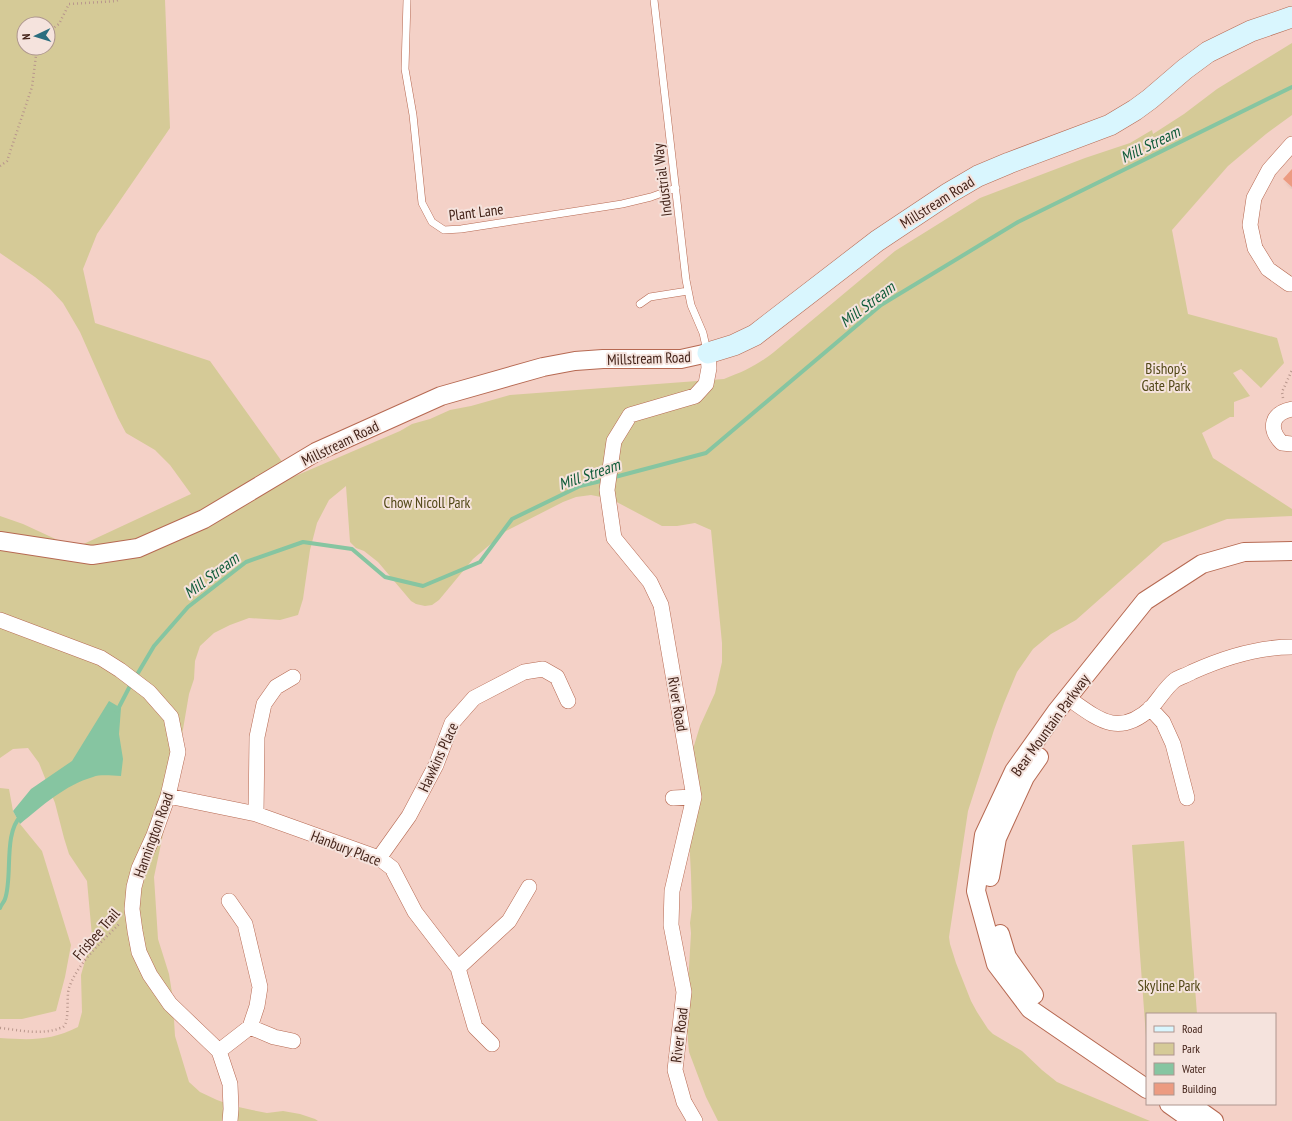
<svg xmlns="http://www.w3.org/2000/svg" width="1292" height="1121" font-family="'PT Sans Narrow',sans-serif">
<defs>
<filter id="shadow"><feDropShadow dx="4.5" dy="2.5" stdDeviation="2" flood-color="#0004"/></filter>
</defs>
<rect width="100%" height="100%" fill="#f4d1c7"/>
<!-- green -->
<path fill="#d5ca97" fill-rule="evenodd" d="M0,0H165L170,128L97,234L83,269L95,323L210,361L293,477L400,431L412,424L430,419L450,410L471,406L510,395L724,379C745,371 756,366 774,352L895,251L980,198L1085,158L1130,143L1152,130L1153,134L1184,114L1217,89L1292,43V115L1266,134L1228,166L1172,230L1188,314L1277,338L1284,363L1261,388L1241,369L1233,373L1250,396L1234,402V417H1230L1202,433L1213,458L1292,509V516L1227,519L1163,543L1076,620L1051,634L1033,649L1017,672L1004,703L994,730L968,811L949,937L950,944L956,963L971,1001L977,1012L988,1029L993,1034L1022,1051L1042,1070L1057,1082L1066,1086L1150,1121H718L706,1097L689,1052L686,1019L691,933L690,923L692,908L691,875L688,816L689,762L700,726L715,693L722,662V643L711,530L695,523L677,526H662L611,499L591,495L576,497L563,502L506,531L473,559L439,600L432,605L425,606L416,604L411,601L378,562L364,551L356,548L350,542L346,486L329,500L317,523L310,550L303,599L298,615L280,620L249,618L230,625L214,633L200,646L195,661L194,679L189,694L174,782L154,877L158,939L169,974L172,993L170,1004L174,1020L175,1036L189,1082L200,1092L217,1100L234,1106L252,1110L267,1113L283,1111L300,1114L315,1119L318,1121H0V1038C31,1040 50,1041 78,1027L82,1012L81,975L92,936L87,881L69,854L64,838L55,803L39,763L28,748L13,749L0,758V516L23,524L75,548L191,494L170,465L155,450L126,433L118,418L80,332L63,303L50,289L35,277L0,253ZM24,24H48V48H24Z
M0,788L9,789L13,811L20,824L42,851L71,945L65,977L56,1011L22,1019H0Z
M1184,841L1197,1014H1147V1037H1146L1132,845Z"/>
<!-- water -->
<path fill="#86c5a1" d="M109,701L121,708L119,734L123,759L121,776C112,776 101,774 93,777C65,785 42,806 20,824L13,811L31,789L72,761Z"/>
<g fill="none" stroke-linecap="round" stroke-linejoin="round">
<!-- stream -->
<path stroke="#86c5a1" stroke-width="4" d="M611,478L706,453L881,305L1018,222L1292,87
M135,678L154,646L188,607L246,562L303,542L352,549L385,577L423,586L480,562L512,519L580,486L605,480
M117,711L131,684
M0,908C1,905 4,902 5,899C13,877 3,833 21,816"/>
</g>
<!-- building -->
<path fill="#ec9b81" filter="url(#shadow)" d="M1292,169V187L1283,179Z"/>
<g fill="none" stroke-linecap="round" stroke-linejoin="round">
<!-- service casing -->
<g stroke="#b66952" stroke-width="8">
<path id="service" d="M407,0L405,69L413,115L422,203L432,222L444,230L461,229L622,204L651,197L676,188
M654,0L686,280L691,305L703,333L707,351
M640,304L650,297L688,291"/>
</g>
<!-- minor casing -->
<g stroke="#b66952" stroke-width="16">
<path id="minor" d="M1292,144L1269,170L1254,198L1250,225L1255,248L1268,269L1289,284H1292
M1292,409C1271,413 1268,429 1282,443L1292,444
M0,620L101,658L120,670L149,692L171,717L178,752L168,796L154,835L139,868L134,887L132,909L135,931L139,952L150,975L170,1004L219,1051L230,1084L231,1109L230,1121
M1068,698C1098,719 1118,738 1151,708C1159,699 1166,687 1175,680C1180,677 1187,675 1192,672C1223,658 1258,647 1292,647
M1150,708L1163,722L1173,744L1187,798
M168,796L256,814L379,858L392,868L415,912L458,968L475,1027L492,1044
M673,798L694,797
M256,814L257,737L264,704L276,687L293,677
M379,858L409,816L436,765L452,723L474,698L524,672L543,669L557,677L568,701
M458,968L509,921L529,887
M250,1027L274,1037L293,1041
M219,1051L250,1027L257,1006L260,987L245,924L229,901
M695,1121L684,1102L675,1070L684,992L671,925L672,891L694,797L661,605L650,582L614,538L607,490L614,441L630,415L695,396L706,384L709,368L708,353"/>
</g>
<!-- tertiary casing -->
<g stroke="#b66952" stroke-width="20">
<path id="tertiary" d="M0,541L92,555L138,548L204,519L316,452L441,396L543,367L575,361L603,359H681L708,353
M990,877L997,838L1025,777L1039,757
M1000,934L1007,957L1034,995
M1147,1089L1030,1009L996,964L976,891L984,835L1014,771L1056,712L1145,601L1202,564L1244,552L1292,551
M1169,1104L1193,1121
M1190,1104L1214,1121"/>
</g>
<!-- secondary casing -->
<g stroke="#b66952" stroke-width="22">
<path id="secondary" d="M708,353L734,345L755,335L877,241L949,193L978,176L1009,163L1110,125L1135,110L1150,99L1185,69L1208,52L1251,31L1292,17"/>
</g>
<!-- path -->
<path stroke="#b9978d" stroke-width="2.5" stroke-dasharray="1 3" stroke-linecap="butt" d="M48,32L59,24L69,4L116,1L118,0
M0,166L7,161L32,87L37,48
M1283,398L1282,392L1292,370
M0,1028C20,1030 38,1035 58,1029C59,1028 62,1028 63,1027C70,1022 66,997 69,988C78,962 102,942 120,923"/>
<!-- service -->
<use href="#service" stroke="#fff" stroke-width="7"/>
<!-- minor -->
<use href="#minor" stroke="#fff" stroke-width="15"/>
<!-- tertiary -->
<use href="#tertiary" stroke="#fff" stroke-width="18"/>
<!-- secondary -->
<use href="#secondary" stroke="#d9f6fe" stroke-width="21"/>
</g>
<g text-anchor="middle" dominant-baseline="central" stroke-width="4" stroke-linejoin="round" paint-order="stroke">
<!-- street labels -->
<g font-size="15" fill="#432319" stroke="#f5e3dd">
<text transform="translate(662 180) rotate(-97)">Industrial Way</text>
<text transform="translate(937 202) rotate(-32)">Millstream Road</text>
<text transform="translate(476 212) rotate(-7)">Plant Lane</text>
<text transform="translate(649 358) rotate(-2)">Millstream Road</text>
<text transform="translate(340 443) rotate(-26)">Millstream Road</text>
<text transform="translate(678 704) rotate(80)">River Road</text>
<text transform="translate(1050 725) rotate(-54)">Bear Mountain Parkway</text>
<text transform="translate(438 757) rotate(-65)">Hawkins Place</text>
<text transform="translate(153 835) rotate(-70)">Hannington Road</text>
<text transform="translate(346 848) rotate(21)">Hanbury Place</text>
<text transform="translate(96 934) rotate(-49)">Frisbee Trail</text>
<text transform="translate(679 1035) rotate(-83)">River Road</text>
</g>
<!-- park labels -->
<g font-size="15" fill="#524817" stroke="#f5e3dd">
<text x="1166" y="368">Bishop's<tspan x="1166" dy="17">Gate Park</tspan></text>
<text x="427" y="502">Chow Nicoll Park</text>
<text x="1169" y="985">Skyline Park</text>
</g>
<!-- water labels -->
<g font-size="16" font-style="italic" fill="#105c3a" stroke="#f5e3dd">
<text transform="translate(1150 144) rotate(-26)">Mill Stream</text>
<text transform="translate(867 304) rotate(-37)">Mill Stream</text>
<text transform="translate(589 474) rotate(-19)">Mill Stream</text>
<text transform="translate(211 575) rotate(-37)">Mill Stream</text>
</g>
</g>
<!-- legend -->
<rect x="1146" y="1013" width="130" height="92" fill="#f5e3dd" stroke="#ae968f"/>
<rect x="1154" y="1026" width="20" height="6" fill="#d9f6fe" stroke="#ae968f"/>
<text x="1182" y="1033" font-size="12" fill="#432319">Road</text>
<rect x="1154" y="1043" width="20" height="12" fill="#d5ca97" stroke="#ae968f"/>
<text x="1182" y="1053" font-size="12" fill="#432319">Park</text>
<rect x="1154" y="1063" width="20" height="12" fill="#86c5a1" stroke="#ae968f"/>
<text x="1182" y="1073" font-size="12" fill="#432319">Water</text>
<rect x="1154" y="1083" width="20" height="12" fill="#ec9b81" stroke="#ae968f"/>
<text x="1182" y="1093" font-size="12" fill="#432319">Building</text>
<!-- north arrow -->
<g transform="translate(36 36) rotate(266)"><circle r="19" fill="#f5e3dd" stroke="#ae968f"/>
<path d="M0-3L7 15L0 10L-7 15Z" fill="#2b6e7f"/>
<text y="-6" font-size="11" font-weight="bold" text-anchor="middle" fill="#432319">N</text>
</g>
</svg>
